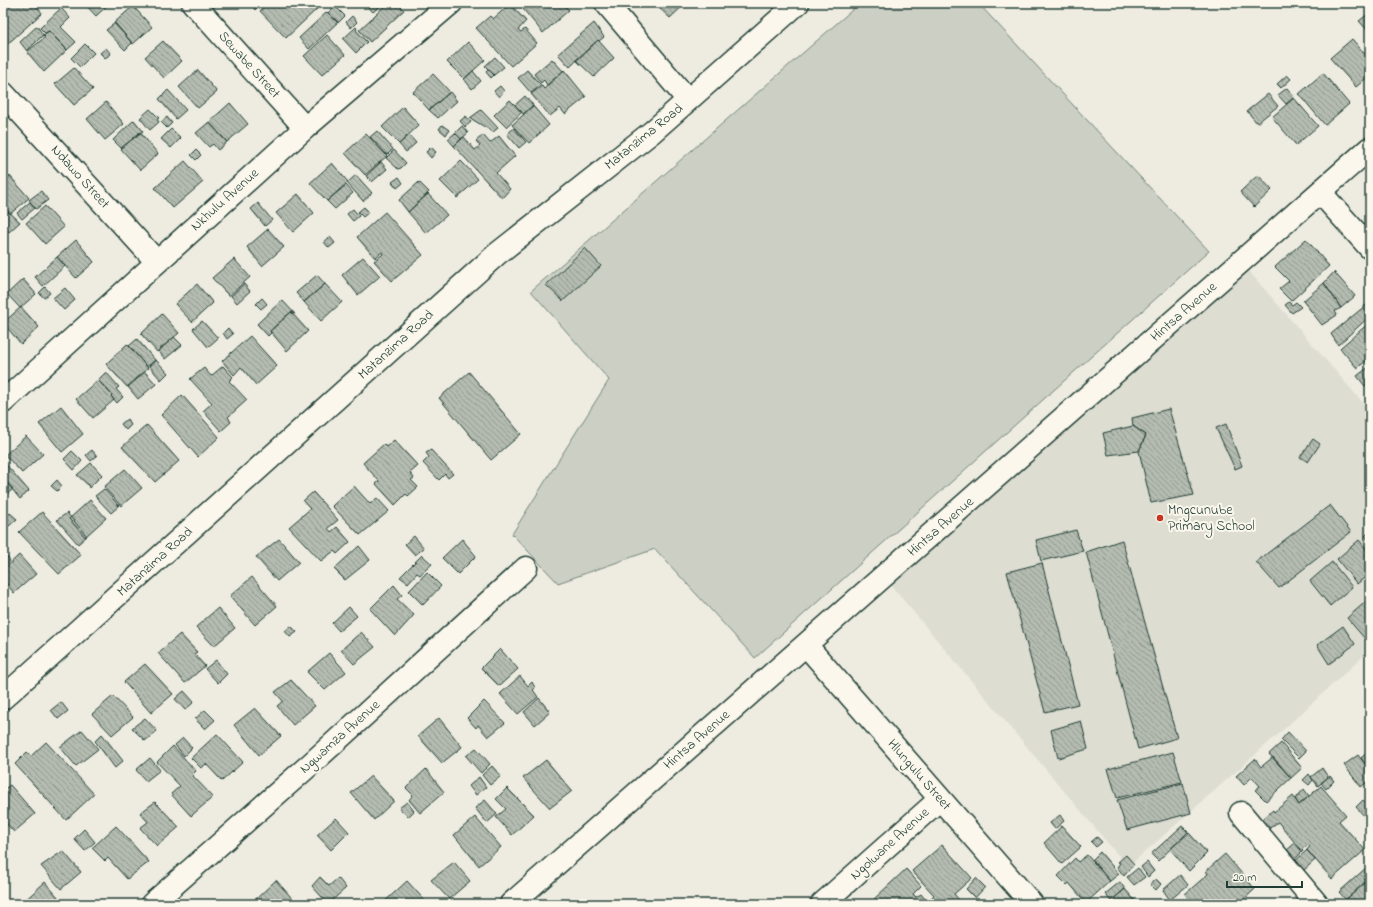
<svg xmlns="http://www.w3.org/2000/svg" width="1373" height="907" font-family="'Indie Flower',sans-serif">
<defs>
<pattern id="building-back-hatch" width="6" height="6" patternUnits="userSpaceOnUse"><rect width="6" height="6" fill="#b4bbb0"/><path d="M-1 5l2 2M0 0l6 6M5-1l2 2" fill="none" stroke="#929990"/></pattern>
</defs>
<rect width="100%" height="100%" fill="#eeece1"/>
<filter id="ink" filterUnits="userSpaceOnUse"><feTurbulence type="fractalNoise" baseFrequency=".025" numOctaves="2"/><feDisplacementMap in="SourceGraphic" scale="8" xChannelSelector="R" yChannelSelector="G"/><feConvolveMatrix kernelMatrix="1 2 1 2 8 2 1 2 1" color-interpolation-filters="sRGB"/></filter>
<g filter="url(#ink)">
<!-- built -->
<path fill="#ddddd2" d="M1241,262L1370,411V650L1283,730L1128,867L884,577Z"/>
<!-- green -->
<path fill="#cbcfc4" stroke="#75867c" d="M860,3H978L1209,251L755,658L655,549L558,583L512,534L609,380L531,291Z"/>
<!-- building -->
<path fill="url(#building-back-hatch)" stroke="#1f3d34" d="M3,3H34L42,13L3,48Z
M84,3H110L96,16Z
M251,3H262L255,10Z
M268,3H315L319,7L286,38L260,11Z
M364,3H384L373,12Z
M388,3H397L404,10L370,42L359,30Z
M518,3H562L569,10L543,33Z
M654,3H686L670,18Z
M510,4L526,21L518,30L521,32L525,29L537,43L511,66L476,28L490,16L493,19Z
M133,6L152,27L133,44L114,23Z
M335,6L345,16L338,23L328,13Z
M61,8L70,18L61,27L76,42L67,50L49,31L45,33L40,28Z
M327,12L338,22L309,49L299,38Z
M1368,14L1370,16V33L1359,21Z
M352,16L357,22L351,28L346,22Z
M115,23L132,43L125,50L106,30Z
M594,23L604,37L599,41L598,40L570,67L558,54Z
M37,26L43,35L27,51L20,42Z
M356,27L357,29L356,30L367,42L356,53L343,39Z
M49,31L67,50L44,72L27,52L45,37L43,35Z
M327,35L345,55L322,75L304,56Z
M1352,39L1370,60V75L1356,87L1330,58Z
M598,40L614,58L594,77L576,60Z
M163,41L182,61L164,78L145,57Z
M468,42L485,60L464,79L447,62Z
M85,44L94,53L80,67L71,58Z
M106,48L111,54L105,58L100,53Z
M495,57L504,67L494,75L485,66Z
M552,59L563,71L547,85L544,80L541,83L534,74Z
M74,68L93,89L74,105L55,84Z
M488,69L494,75L491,78L486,72Z
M198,70L217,92L198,108L179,87Z
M527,70L541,85L531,93L518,78Z
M564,70L586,97L565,114L560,108L550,116L531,94L542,86L544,89Z
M473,71L481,81L472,89L464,79Z
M1323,73L1349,104L1325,125L1299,94Z
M433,74L450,92L429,110L413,92Z
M1287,75L1291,79L1281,88L1277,84Z
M500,86L504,91L499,97L494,91Z
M1287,88L1294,97L1286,104L1278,95Z
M168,90L186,110L176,119L159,99Z
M450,92L457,101L438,118L429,110Z
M1268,94L1278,106L1257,123L1247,111Z
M525,96L533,105L523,114L515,105Z
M1294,98L1318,126L1296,145L1272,117Z
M510,100L522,112L506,127L494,115Z
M106,102L124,124L105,140L87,119Z
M230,103L248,124L227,142L209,122Z
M533,106L549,125L529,143L512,125Z
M403,107L419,125L399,144L382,127Z
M150,109L159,118L157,119L159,122L150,130L140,118Z
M481,110L498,128L493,132L470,118Z
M466,116L471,122L465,127L460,121Z
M167,117L172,123L167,128L161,122Z
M134,120L143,131L121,148L113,140Z
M209,122L227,142L218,150L213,144L209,147L196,133Z
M442,125L449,130L446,135L439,129Z
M462,126L468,133L461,139L455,133Z
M514,128L526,142L519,148L507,134Z
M171,129L181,138L171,148L161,139Z
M377,131L393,149L387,155L370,137Z
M140,132L158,154L140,170L121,149Z
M455,133L461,139L454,146L448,139Z
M366,134L387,156L365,175L345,153Z
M409,135L416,143L406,152L399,144Z
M483,135L490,143L499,136L515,156L496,173L510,189L502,198L454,146L464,137L475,150L480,146L476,141Z
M431,147L436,152L431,158L426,152Z
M196,150L201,155L196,160L191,155Z
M394,150L406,163L401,168L398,169L386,158Z
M185,161L203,182L173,208L155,188Z
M461,161L478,179L457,198L440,181Z
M381,162L387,169L372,182L366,176Z
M332,163L348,182L327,201L310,183Z
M356,175L372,193L363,201L347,183Z
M1258,175L1272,190L1254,207L1240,192Z
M10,176L29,198L10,214L3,206V182Z
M399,177L403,183L397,188L392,182Z
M419,182L429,192L408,212L399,200Z
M346,185L353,193L335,209L327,201Z
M41,191L48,200L36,209L29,200Z
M298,194L314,213L293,232L276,213Z
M428,194L447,215L426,233L408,212Z
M30,202L35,208L22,219L17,213Z
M258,203L272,220L265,226L251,209Z
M3,206L20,222L9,232L3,226Z
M45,206L64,227L45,244L26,223Z
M364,207L369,212L363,217L358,212Z
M353,209L359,216L353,221L347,214Z
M385,212L423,255L392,281L374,261L383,254L382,252L375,258L357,237Z
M268,229L284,247L262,266L247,247Z
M330,237L335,243L329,248L324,242Z
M1306,239L1329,266L1291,301L1279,289L1289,281L1275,267Z
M76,240L94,262L76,278L57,257Z
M585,248L601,266L563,301L546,285Z
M57,257L65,266L43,286L35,277Z
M363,257L380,276L358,295L342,275Z
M234,259L250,277L229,296L212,278Z
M1334,272L1355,296L1341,308L1324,283Z
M317,275L325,284L304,302L296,293Z
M23,279L36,294L20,308L7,294Z
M1324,283L1341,308L1335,311L1337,315L1322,325L1303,301Z
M197,284L213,303L192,322L175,304Z
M244,284L250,291L237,303L231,296Z
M325,284L342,302L321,321L304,302Z
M45,287L50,293L44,298L39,293Z
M65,288L75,300L64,310L53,298Z
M262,298L267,304L261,309L256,304Z
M282,300L295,314L291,312L270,331L271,333L268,336L257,324Z
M1289,302L1292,305L1296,302L1301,307L1292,313L1285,305Z
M1366,305L1370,309V316L1338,345L1331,334Z
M21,307L39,327L21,344L3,323Z
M291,312L308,331L287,351L270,331Z
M162,314L179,333L157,352L141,334Z
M202,321L218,338L208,347L193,329Z
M1370,322V358L1357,368L1340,348Z
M228,328L233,334L227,339L223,333Z
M250,336L277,366L256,385L241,367L234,375L222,361Z
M174,337L182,345L165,359L158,351Z
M137,339L155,360L147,367L129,346Z
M127,344L148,368L127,387L106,364Z
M156,360L168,373L161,380L149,366Z
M223,366L233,377L229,381L247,400L228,417L231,422L221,431L203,411L212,403L190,379L204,368L211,376Z
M1370,366V386L1368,384L1365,386L1357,376Z
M106,372L119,387L116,389L123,397L117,403L111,396L112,395L98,380Z
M145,372L156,384L138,399L128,387Z
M469,372L521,434L491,460L439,398Z
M98,380L112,395L111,396L114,400L93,418L76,399Z
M182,395L219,437L198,457L161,415Z
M61,406L83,434L62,452L39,424Z
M1169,409L1194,495L1151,503L1139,451L1146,435L1133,426L1132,418Z
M127,419L131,425L126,430L121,424Z
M1226,424L1242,466L1235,469L1216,428Z
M147,425L179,461L155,482L122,447Z
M1133,426L1146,435L1139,451L1108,455L1103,433Z
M26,436L43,454L22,473L5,455Z
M1313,439L1320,444L1308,462L1300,457Z
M394,440L418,466L410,473L414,478L411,480L418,487L408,496L406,494L395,505L376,484L379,481L363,463L384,444L386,447Z
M92,450L97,456L91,461L86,455Z
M431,450L453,474L448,478L445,474L439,480L423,463L429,457L426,453Z
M72,451L82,461L74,470L64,459Z
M3,461L29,491L20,499L3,478Z
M91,463L102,475L89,488L88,485L77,475Z
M125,469L142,488L121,506L104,487Z
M3,478L13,489L3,498Z
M57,480L62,486L57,491L51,486Z
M354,486L370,504L377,498L389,511L360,535L332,506Z
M104,489L119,506L111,513L95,496Z
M313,492L338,520L328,528L331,532L337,527L350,542L337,554L334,551L321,561L289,527L310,509L303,501Z
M90,500L106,518L85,537L69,519Z
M1330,505L1351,532L1279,588L1256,562Z
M42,512L81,555L59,574L19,532Z
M10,513L17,519L9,526L3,520Z
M67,513L87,536L78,544L57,520Z
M1076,530L1083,551L1041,561L1036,540Z
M1370,531V542L1365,536Z
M414,536L424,548L415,555L405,544Z
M279,539L299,562L277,581L256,557Z
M462,539L476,556L458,574L442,558Z
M1122,540L1177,738L1138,749L1086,552Z
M1359,540L1370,553V573L1357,584L1337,559Z
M359,546L370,560L345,580L334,569Z
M3,552L10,561L3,567Z
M19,555L36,574L14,593L3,580V570Z
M422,555L432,564L420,575L417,573L408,583L400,577Z
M1332,562L1352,587L1330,606L1310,581Z
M1042,563L1078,704L1045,712L1007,572Z
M427,572L441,586L423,605L409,591Z
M252,577L277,606L255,625L230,596Z
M394,585L402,595L397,599L414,615L395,636L370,609Z
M1370,598V636L1366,640L1347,618Z
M349,607L357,616L339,631L332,623Z
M218,608L235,628L214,646L196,627Z
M291,626L297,632L290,637L285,631Z
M1343,626L1355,644L1329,664L1317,645Z
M361,632L375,647L354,664L341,650Z
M180,634L197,652L194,654L205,666L185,683L158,653Z
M500,649L518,669L499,686L481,668Z
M329,653L346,672L325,690L307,672Z
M216,660L227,674L218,683L205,669Z
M145,664L173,694L151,713L124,682Z
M520,676L528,686L532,682L535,688L533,690L538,697L518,714L500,694Z
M291,680L315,706L293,725L277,706L283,701L275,692Z
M184,691L194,702L185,710L175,699Z
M113,696L133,717L112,735L92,714Z
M539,698L550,712L535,725L524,712Z
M484,701L505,723L488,737L478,725L476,728L467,718Z
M61,702L68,711L58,719L51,710Z
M255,708L281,736L259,755L234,725Z
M205,710L215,720L205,729L195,719Z
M145,718L157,731L145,741L132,728Z
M439,718L462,747L442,763L418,736Z
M1081,721L1088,749L1058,758L1051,730Z
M82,730L98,749L76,766L60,747Z
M1288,732L1306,751L1299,758L1281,740Z
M102,734L123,761L115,768L95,741Z
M217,734L243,762L222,781L206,764L201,768L191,758Z
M183,738L192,748L184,756L175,745Z
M46,742L94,794L66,820L15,764L27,752L31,756Z
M1281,743L1302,768L1291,778L1269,754Z
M173,746L196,771L192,775L213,797L191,816L171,794L180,786L157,762Z
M476,748L490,764L481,773L466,756Z
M1370,750V769L1361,758Z
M1173,752L1182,782L1117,798L1108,769Z
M1358,755L1370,770V779L1361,787L1344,765Z
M1273,757L1291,778L1266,801L1255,790L1260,786L1252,777L1244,785L1236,776L1255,759L1261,767Z
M150,758L160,770L146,781L136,770Z
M546,760L572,791L550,808L523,778Z
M492,766L501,776L490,785L482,775Z
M1322,768L1328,777L1318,786L1311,777Z
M426,769L444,792L420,813L409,800L413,795L406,788Z
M1309,774L1313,780L1309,785L1303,780Z
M371,776L394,801L374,820L351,793Z
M1330,776L1334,781L1326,789L1321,783Z
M479,777L486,787L476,795L469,786Z
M1183,783L1191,813L1127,830L1117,800Z
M10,785L35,814L14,832L3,820V790Z
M1321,786L1346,815L1339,821L1365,850L1332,879L1307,850L1310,846L1308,845L1301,850L1278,822L1267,830L1260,821L1273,810L1274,812L1293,796L1299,805Z
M507,788L534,815L512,835L496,817L506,809L496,799Z
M1304,789L1309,796L1299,805L1295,799Z
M485,800L497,814L487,823L475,808Z
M1363,800L1370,807V814L1366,818L1356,807Z
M155,802L179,827L157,846L140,828L148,822L140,813Z
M407,802L414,811L408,817L399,808Z
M1060,815L1064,821L1055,829L1050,823Z
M475,817L501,847L479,866L454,835Z
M336,818L349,832L331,850L317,835Z
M116,826L149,862L127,879L108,858L105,861L92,848Z
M1062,826L1081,847L1062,864L1044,843Z
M1182,826L1188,832L1158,861L1151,854Z
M84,829L95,842L85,851L74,839Z
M1189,833L1207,853L1189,871L1170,849Z
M1097,837L1102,842L1096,847L1091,842Z
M1295,843L1303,851L1294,860L1285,852Z
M942,845L972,878L954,894L960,901L957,904H936L931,898L934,895L912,871Z
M1307,850L1315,860L1302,872L1294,862Z
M63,851L81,872L61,889L41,866Z
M1100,852L1119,874L1110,881L1092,860Z
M1225,854L1255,889L1239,904H1193L1185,894L1208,874L1206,871Z
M1087,855L1110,881L1086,903L1069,883L1067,885L1058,876L1075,858L1078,862Z
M1126,855L1134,864L1124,876L1117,867L1120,863L1118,862Z
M454,862L470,881L449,899L431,880Z
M1147,862L1154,871L1148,877L1141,867Z
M1367,867L1370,871V877L1346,900L1339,892Z
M1138,868L1145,877L1134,885L1127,877Z
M906,869L921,886L913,894L916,897L921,894L929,904H878L874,899Z
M1180,875L1188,885L1170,900L1163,890Z
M320,877L329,886L338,878L346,888L328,904L312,886Z
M976,878L985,887L975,898L966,889Z
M1156,879L1161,884L1156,890L1150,884Z
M1370,879V904H1348L1345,900Z
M276,880L297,904H261L256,899Z
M407,881L428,904H382Z
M45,882L64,904H21Z
M1120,882L1125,889L1111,901L1105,894Z
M1125,889L1138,904H1108L1111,901Z"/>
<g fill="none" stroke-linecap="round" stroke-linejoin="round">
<!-- minor casing -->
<g stroke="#1f3d34" stroke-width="25">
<path id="minor" d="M193,3L305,128
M606,3L688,100
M3,93L157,262
M1320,192L1370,248
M3,402L305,128L451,3
M806,645L1032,904
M3,698L497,254L652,132L798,3
M1241,813L1317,904
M152,904L313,762L526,568
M511,904L1370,148
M822,904L940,799"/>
</g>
<!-- minor -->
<use href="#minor" stroke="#fbf7ec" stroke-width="22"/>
</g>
</g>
<!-- markers -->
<circle fill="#c8321e" stroke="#fbf7ec" stroke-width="1.5" cx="1160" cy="518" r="4"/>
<g text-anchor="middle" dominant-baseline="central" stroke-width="4" stroke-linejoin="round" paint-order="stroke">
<!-- street labels -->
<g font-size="14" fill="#1f3d34" stroke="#fbf7ec">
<text transform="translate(249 65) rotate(48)">Sewabe Street</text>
<text transform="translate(644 137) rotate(-39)">Matanzima Road</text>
<text transform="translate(80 177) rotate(48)">Ndawo Street</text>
<text transform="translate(225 200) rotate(-42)">Nkhulu Avenue</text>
<text transform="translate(1184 312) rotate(-41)">Hintsa Avenue</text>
<text transform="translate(396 345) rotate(-42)">Matanzima Road</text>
<text transform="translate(941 527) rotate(-41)">Hintsa Avenue</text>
<text transform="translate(155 562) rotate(-42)">Matanzima Road</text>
<text transform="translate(340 737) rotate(-42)">Ngwamza Avenue</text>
<text transform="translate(697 740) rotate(-41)">Hintsa Avenue</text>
<text transform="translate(919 775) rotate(49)">Hlungulu Street</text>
<text transform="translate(890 844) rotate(-42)">Ngolwane Avenue</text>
</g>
<!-- poi labels -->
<g font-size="14" fill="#1f3d34" stroke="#fbf7ec" text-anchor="start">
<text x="1168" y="510">Mngcunube<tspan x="1168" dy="16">Primary School</tspan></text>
</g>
</g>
<!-- margin -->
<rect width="1373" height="907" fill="none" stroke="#fbf7ec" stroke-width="16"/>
<rect x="8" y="8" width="1357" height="891" fill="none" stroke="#1f3d34" stroke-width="1.5" filter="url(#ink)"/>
<!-- scale -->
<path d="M1227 881v6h75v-6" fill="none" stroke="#1f3d34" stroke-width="2"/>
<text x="1233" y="881" font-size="12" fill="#1f3d34" stroke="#fbf7ec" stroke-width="3" paint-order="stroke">20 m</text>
</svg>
